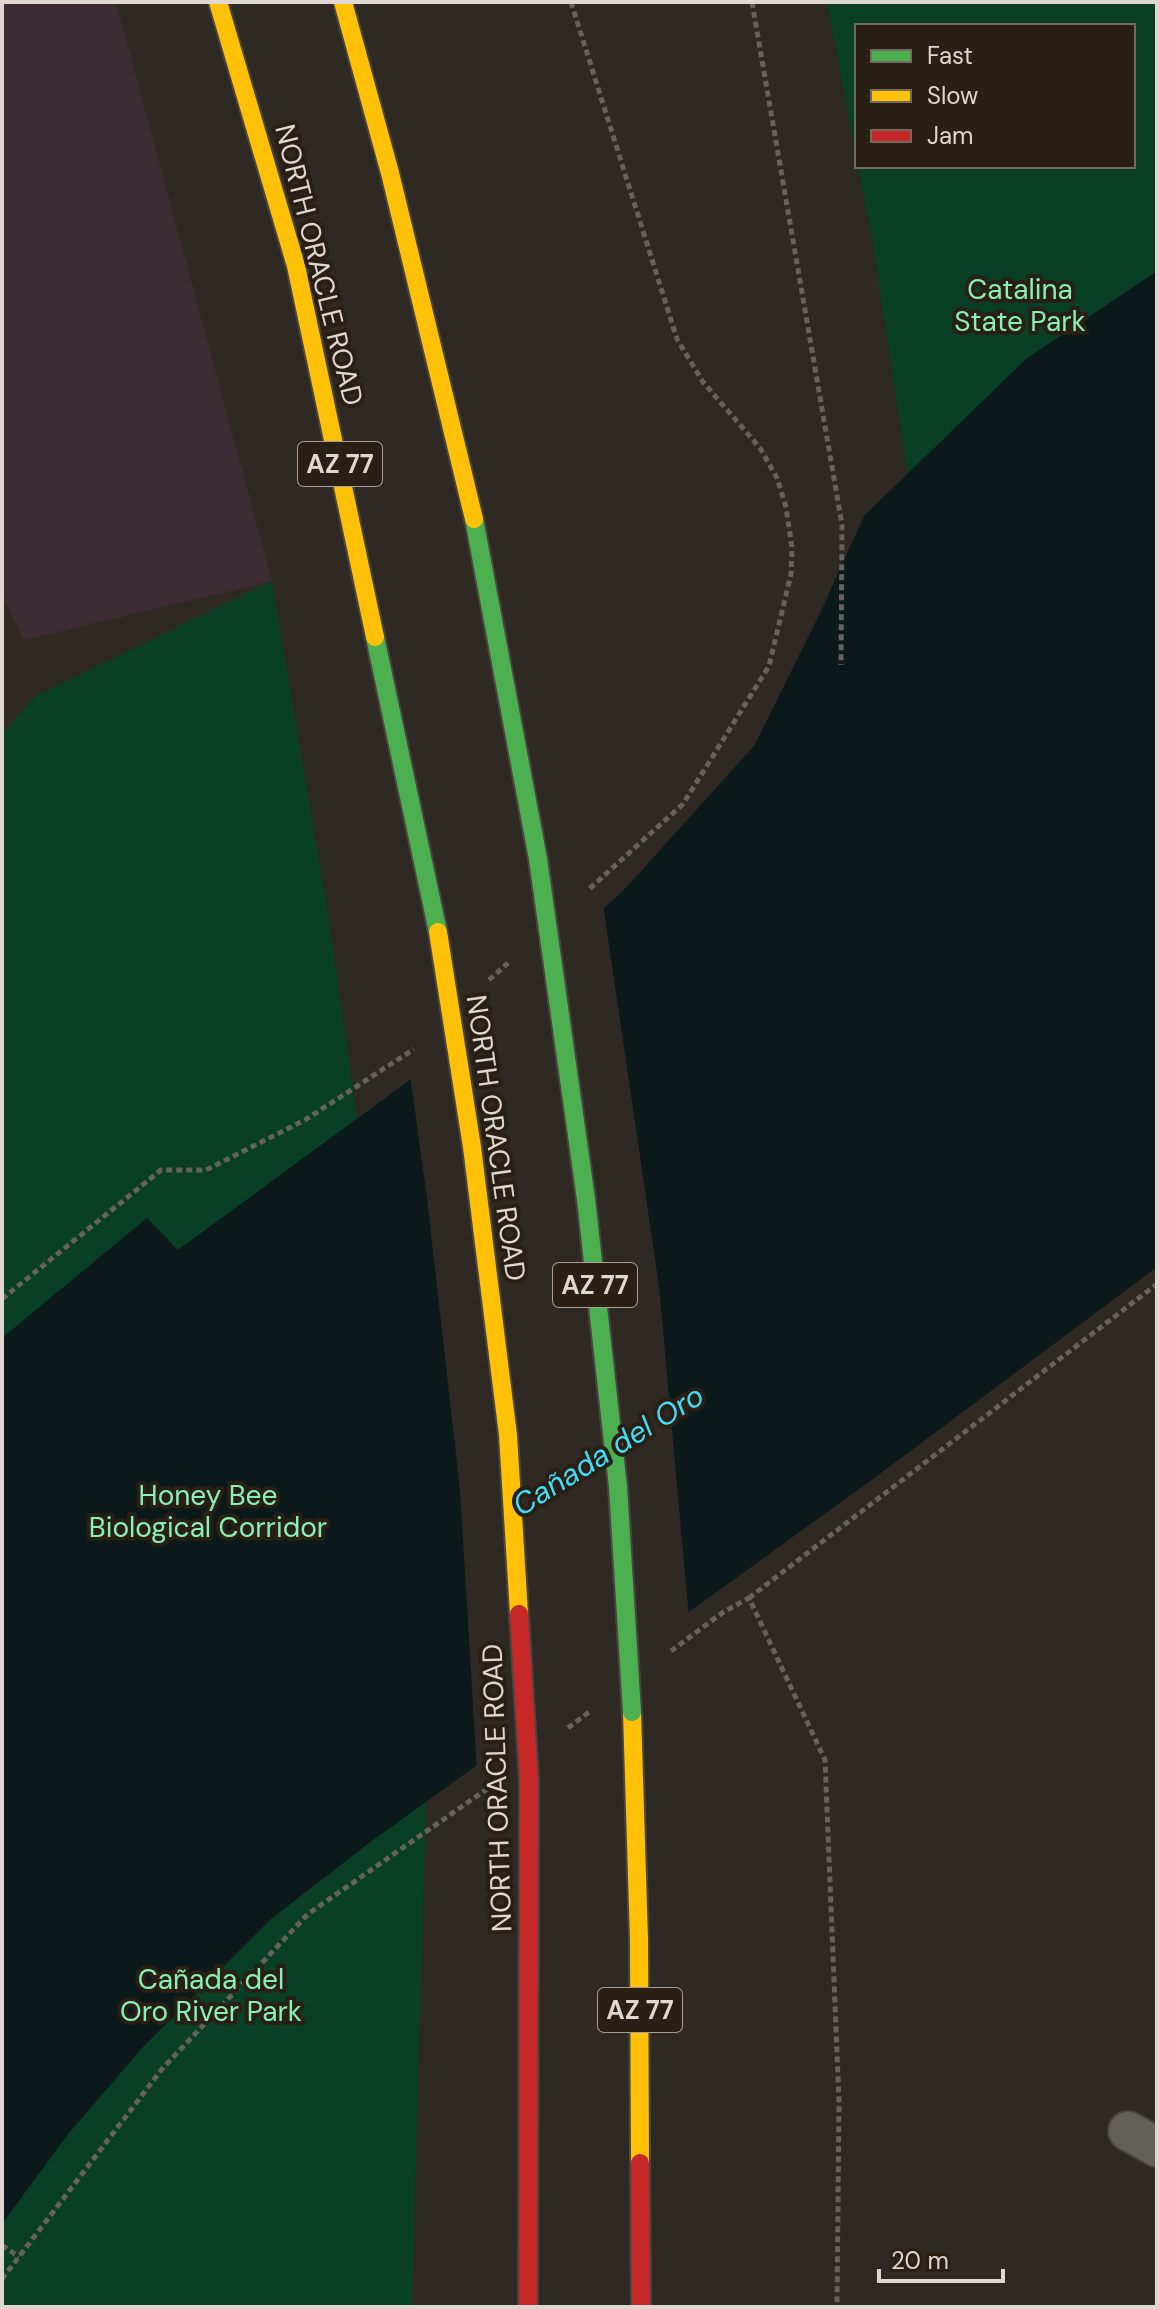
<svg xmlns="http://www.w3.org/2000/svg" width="1159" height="2309" font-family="'DM Sans',sans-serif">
<rect width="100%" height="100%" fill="#2f2924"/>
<!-- commercial -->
<path fill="#3c2c33" d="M2,2H116L272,581L24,640L2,594Z"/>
<!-- green -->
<path fill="#093f26" d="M827,2H1157V1153L910,491L872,238L858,166H1133V26H857V161Z
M272,581L328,913L431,1631L412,2307H2V734L34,697Z"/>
<!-- water -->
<path fill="#0c191b" d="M1157,271V1267L873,1479L369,1843L271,1919L143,2047L68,2134L2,2224V1338L147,1218L178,1250L411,1079L622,892L754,746L821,611L864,516L1026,359Z"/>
<!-- pier -->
<path fill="#2f2924" d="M603,904L659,1286L689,1618L477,1772L460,1490L427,1198L410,1075Z"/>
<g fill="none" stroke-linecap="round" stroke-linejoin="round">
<!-- street casing -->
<g stroke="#4b4541" stroke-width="42">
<path id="street" d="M1128,2131L1157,2147"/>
</g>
<!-- fast casing -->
<g stroke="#4b4541" stroke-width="22">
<path id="fast" d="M474,519L538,859
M375,637L438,932"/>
</g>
<!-- slow casing -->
<g stroke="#4b4541" stroke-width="22">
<path id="slow" d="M218,2L296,266L375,637
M343,2L390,173L474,519
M632,1712L639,1940L640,2163"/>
</g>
<!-- jam casing -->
<g stroke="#4b4541" stroke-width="22">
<path id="jam" d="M640,2163L641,2307
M528,2307L529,1781"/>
</g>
<!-- path -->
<path stroke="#66625f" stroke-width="5" stroke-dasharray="6 4" stroke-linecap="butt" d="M571,2L677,339L703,382L760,448L777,478L786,507L792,548L791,574L769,666L683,804L587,891
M752,2L842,525L841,665
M489,980L508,963
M2,1299L161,1170H206L305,1120L414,1049
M749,1598L1157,1284
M671,1651L722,1613L749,1598L825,1760L839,2102L837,2307
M568,1728L589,1712
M2,2245L19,2257
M2,2279L162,2069L308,1914L487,1789"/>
<!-- street -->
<use href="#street" stroke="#635f5a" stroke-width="38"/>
<!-- fast -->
<use href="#fast" stroke="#4caf50" stroke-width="18"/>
<!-- slow -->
<use href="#slow" stroke="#ffc107" stroke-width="18"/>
<!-- jam -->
<use href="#jam" stroke="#c62828" stroke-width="18"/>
<!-- fast-bridge casing -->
<g stroke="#4b4541" stroke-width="22" stroke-linecap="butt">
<path id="fast-bridge" d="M538,859L586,1199L618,1487L632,1712"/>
</g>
<!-- slow-bridge casing -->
<g stroke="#4b4541" stroke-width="22" stroke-linecap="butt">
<path id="slow-bridge" d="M438,932L472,1147L508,1435L519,1614"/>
</g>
<!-- jam-bridge casing -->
<g stroke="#4b4541" stroke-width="22" stroke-linecap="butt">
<path id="jam-bridge" d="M519,1614L529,1781"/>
</g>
<!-- fast-bridge -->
<use href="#fast-bridge" stroke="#4caf50" stroke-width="18"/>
<!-- slow-bridge -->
<use href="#slow-bridge" stroke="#ffc107" stroke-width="18"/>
<!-- jam-bridge -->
<use href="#jam-bridge" stroke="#c62828" stroke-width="18"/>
</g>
<g text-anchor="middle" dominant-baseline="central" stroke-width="8" stroke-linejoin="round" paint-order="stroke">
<!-- shield labels -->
<g fill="#291f15" stroke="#a8a099" stroke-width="2">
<rect x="298" y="442" width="84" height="44" rx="6"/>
<rect x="553" y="1263" width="84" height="44" rx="6"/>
<rect x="598" y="1988" width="84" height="44" rx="6"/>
</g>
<g font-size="26" font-weight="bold" fill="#dfd7d1">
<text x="340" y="464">AZ 77</text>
<text x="595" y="1285">AZ 77</text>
<text x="640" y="2010">AZ 77</text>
</g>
<!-- street labels -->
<g font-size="28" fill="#dfd7d1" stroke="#291f15">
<text transform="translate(319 265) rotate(76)">NORTH ORACLE ROAD</text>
<text transform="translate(496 1138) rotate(82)">NORTH ORACLE ROAD</text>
<text transform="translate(497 1788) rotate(-92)">NORTH ORACLE ROAD</text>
</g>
<!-- park labels -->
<g font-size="28" fill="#88f1b4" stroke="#291f15">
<text x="1020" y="289">Catalina<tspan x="1020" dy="32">State Park</tspan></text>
<text x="208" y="1495">Honey Bee<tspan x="208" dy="32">Biological Corridor</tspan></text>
<text x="211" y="1979">Cañada del<tspan x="211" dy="32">Oro River Park</tspan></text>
</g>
<!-- water labels -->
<g font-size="30" font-style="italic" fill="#42def9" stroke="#291f15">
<text transform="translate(608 1450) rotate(-32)">Cañada del Oro</text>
</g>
</g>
<!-- border -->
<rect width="1159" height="2309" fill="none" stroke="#dfd7d1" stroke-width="8"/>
<!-- legend -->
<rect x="855" y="24" width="280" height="144" fill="#291f15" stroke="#726960" stroke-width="2"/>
<rect x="871" y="50" width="40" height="12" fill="#4caf50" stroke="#726960" stroke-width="2"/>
<text x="927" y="64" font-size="24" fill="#dfd7d1">Fast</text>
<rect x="871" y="90" width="40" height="12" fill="#ffc107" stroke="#726960" stroke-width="2"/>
<text x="927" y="104" font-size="24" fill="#dfd7d1">Slow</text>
<rect x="871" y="130" width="40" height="12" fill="#c62828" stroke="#726960" stroke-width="2"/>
<text x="927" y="144" font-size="24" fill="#dfd7d1">Jam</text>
<!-- scale -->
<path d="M879 2269v12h124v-12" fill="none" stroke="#dfd7d1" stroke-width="4"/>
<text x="891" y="2269" font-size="24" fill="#dfd7d1" stroke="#291f15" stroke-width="6" paint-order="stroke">20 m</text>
</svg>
